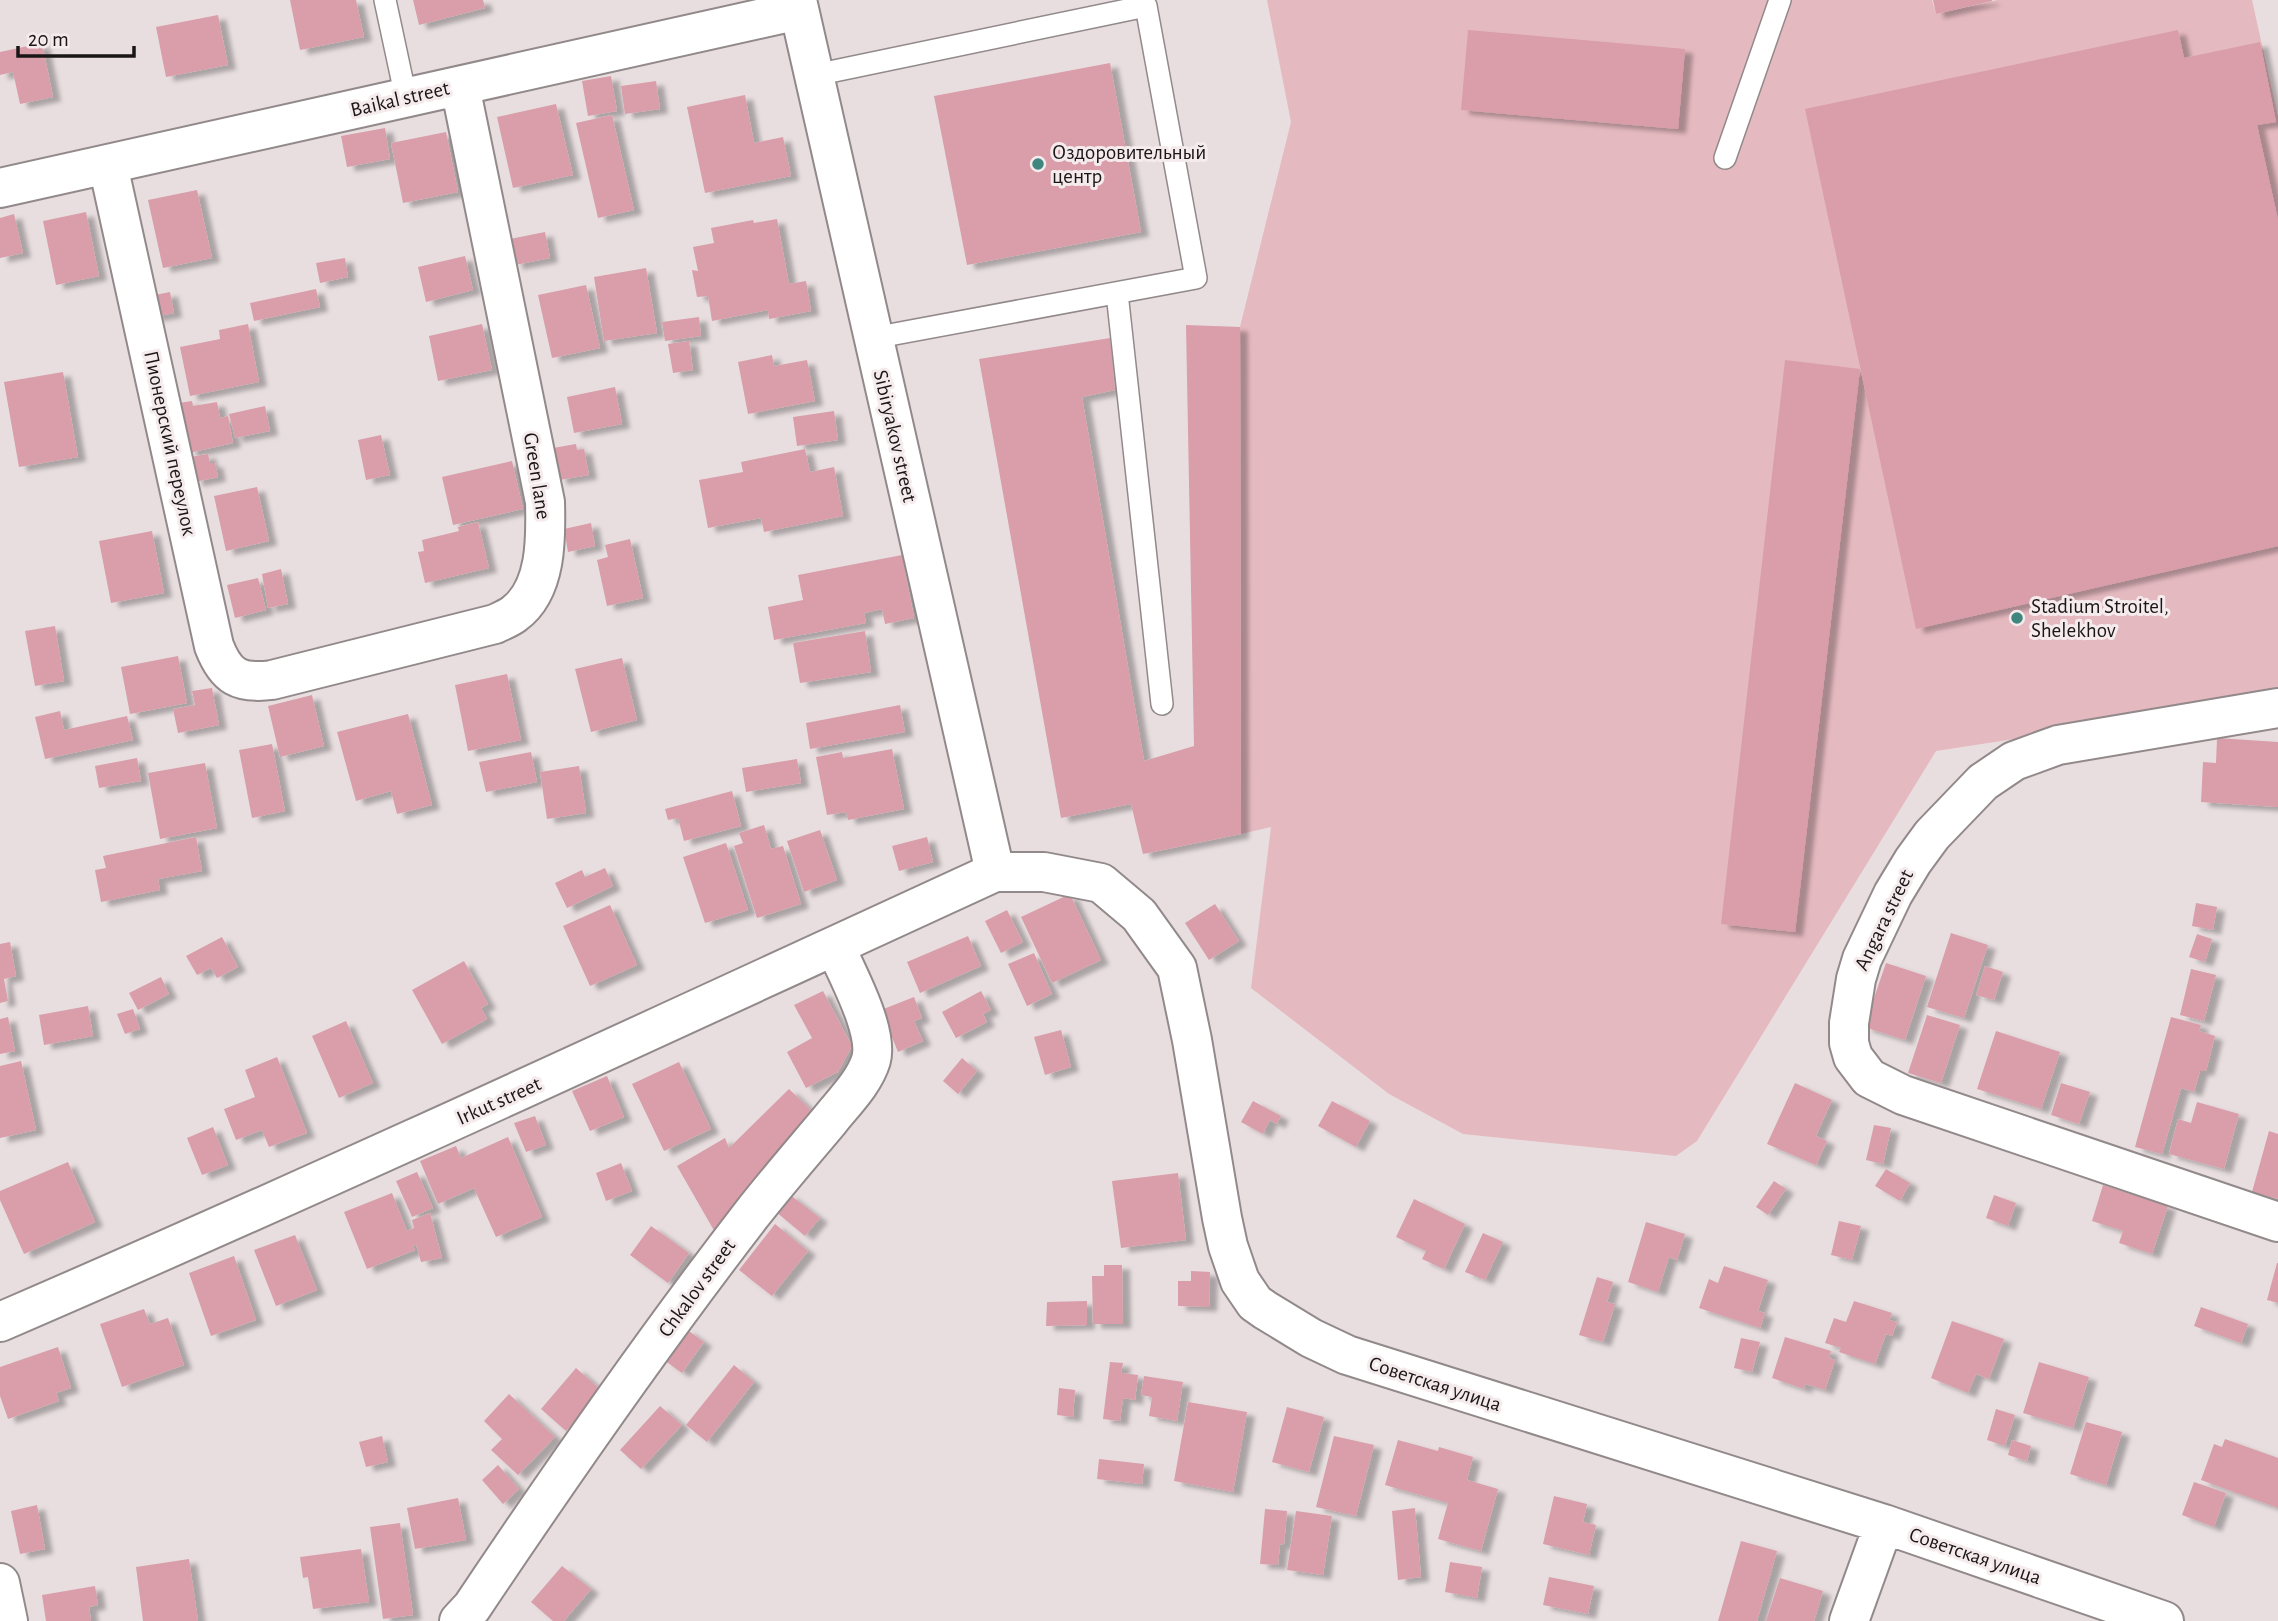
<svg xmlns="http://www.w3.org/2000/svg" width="2278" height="1621" font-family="'Alegreya Sans',sans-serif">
<defs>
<filter id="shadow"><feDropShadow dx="8" dy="4.5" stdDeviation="2" flood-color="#0004"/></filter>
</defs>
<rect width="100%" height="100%" fill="#e8dee0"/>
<!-- green -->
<path fill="#e5b9c0" d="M1267,0H1932L1936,14L1997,0H2252L2278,117V699L1936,751L1697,1141L1676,1156L1463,1134L1389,1094L1251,988L1271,827L1241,834L1240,327L1291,122Z"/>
<!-- building -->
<path fill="#d99ea9" filter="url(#shadow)" d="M290,0H356L364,37L300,50Z
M413,0H483L485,8L419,25Z
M1933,0H1992V1L1936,14Z
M218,15L228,65L166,77L156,27Z
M1468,30L1685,49L1678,129L1461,110Z
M2178,30L2184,58L2260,42L2276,122L2257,125L2278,220V546L1916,629L1805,109Z
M42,43L53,97L20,104L13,72L0,75V52Z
M1110,63L1141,232L967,265L934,96Z
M611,76L617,111L588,116L582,81Z
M656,81L660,109L625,114L621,86Z
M745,95L754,143L783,137L791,176L705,193L687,107Z
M556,104L573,175L513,188L497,117Z
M612,115L634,210L598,218L576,123Z
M385,128L390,159L347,167L341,136Z
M446,132L458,192L403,203L391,143Z
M197,190L212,258L163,268L148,200Z
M86,212L99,276L56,285L43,221Z
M14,214L23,253L0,258V218Z
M777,219L789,284L806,281L811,311L769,319L768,310L712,321L708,296L697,297L692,270L698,271L693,247L714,243L711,228L753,220L754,223Z
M545,232L550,258L515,265L510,239Z
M465,256L473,290L426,302L418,267Z
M345,258L348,277L320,283L316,263Z
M646,268L657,333L604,341L594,277Z
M586,285L600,348L552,358L538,295Z
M316,289L320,307L254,321L250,303Z
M170,292L174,313L154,317L150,296Z
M699,317L701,336L665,341L662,322Z
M248,324L259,382L190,396L180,347L220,339L219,330Z
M482,324L492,370L438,381L429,336Z
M1186,325L1240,327L1241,834L1143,854L1131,804L1061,818L979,359L1110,338L1115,390L1082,397L1144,761L1194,746Z
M689,341L693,370L673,373L668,344Z
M772,355L774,366L807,360L815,401L748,414L738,362Z
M1785,360L1860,369L1795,932L1721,924Z
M63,372L78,457L19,467L4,382Z
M615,387L622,424L574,433L567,397Z
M192,401L193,406L217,402L220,418L228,416L233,443L189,453L179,403Z
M265,406L270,431L235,438L229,414Z
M834,411L838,440L797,446L793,417Z
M381,435L390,475L366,480L358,440Z
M576,444L577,450L584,449L589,475L559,480L553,448Z
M805,449L810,472L834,467L843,516L764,532L761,518L708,528L699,480L743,472L741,462Z
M208,454L210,463H215L218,477L195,482L190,457Z
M512,461L523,509L453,525L442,477Z
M257,487L269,541L226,551L214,496Z
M478,522L489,568L425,583L418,552L424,551L422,540L459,531L458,527Z
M591,523L595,546L568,552L564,529Z
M152,531L164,593L111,603L99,541Z
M630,539L643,598L607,606L597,560L608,557L605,545Z
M902,555L914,618L885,624L882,609L864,613L866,623L774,640L768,607L803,600L798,575Z
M281,569L288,604L268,608L262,574Z
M258,578L266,610L235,618L227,585Z
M55,626L64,681L35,686L25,631Z
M865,631L871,672L800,683L793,643Z
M178,656L187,703L130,714L121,667Z
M622,658L637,720L591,732L575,669Z
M507,674L521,740L468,751L455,685Z
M212,688L219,725L178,733L173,709L195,705L192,691Z
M312,695L324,746L280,757L268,706Z
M900,705L905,732L810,749L806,723Z
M60,711L64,730L127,716L133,740L45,759L35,717Z
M408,714L432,805L397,814L391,791L356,801L337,732Z
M2217,738L2278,742V807L2201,802L2203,762L2216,763Z
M272,744L285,811L252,818L239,750Z
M892,749L904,809L848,820L846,812L827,815L816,757L842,752L843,758Z
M531,752L537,782L486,792L479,762Z
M137,758L141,781L99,788L95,766Z
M797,759L801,783L746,792L742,768Z
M205,763L217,828L160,839L148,773Z
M579,766L586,813L547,819L540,772Z
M732,791L741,826L684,841L678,818L668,820L665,809Z
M764,825L771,849L783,846L801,904L757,918L734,846L743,843L739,833Z
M820,830L837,880L804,892L787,841Z
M196,837L202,871L158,879L160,890L101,902L95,870L106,868L103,856Z
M927,837L933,862L899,871L892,846Z
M726,843L748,910L705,923L683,857Z
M605,868L613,886L567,908L555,883L582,870L585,877Z
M1070,894L1101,960L1052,983L1021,917Z
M2196,903L2217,907L2213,930L2192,926Z
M1215,904L1239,941L1209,960L1185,923Z
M610,905L637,965L590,986L563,926Z
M1007,910L1023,942L1001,953L985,921Z
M1951,933L1988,945L1964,1018L1927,1007Z
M2197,934L2212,939L2205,962L2189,957Z
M968,936L981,966L920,993L907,962Z
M222,937L238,967L217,978L211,968L197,975L186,956Z
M10,942L16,976L4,979L8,1001L0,1003V944Z
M1034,953L1052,994L1027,1006L1008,964Z
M464,961L488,1004L481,1008L487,1019L442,1044L412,990Z
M1886,963L1926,976L1905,1040L1864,1027Z
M1985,966L2003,972L1994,1000L1976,995Z
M2191,969L2216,975L2204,1021L2180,1015Z
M161,977L169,994L138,1010L129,993Z
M823,991L852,1046L838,1072L806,1088L787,1052L812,1038L794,1005Z
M981,991L991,1010L983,1014L987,1022L956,1038L942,1012Z
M914,997L922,1018L914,1021L923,1041L898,1052L881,1010Z
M88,1006L93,1036L44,1045L39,1015Z
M133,1009L140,1029L125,1034L117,1014Z
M1927,1015L1960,1025L1941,1083L1908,1073Z
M8,1017L15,1051L0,1054V1019Z
M2171,1017L2201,1025L2199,1031L2215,1036L2206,1071H2200L2194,1092L2181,1088L2162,1154L2135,1147Z
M346,1021L373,1083L339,1098L312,1036Z
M1061,1030L1071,1067L1045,1075L1034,1037Z
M1996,1031L2060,1052L2041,1109L1977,1089Z
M277,1057L307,1133L269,1147L262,1130L236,1140L224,1109L255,1097L245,1070Z
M962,1058L977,1071L958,1094L943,1081Z
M21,1061L36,1130L0,1138V1066Z
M679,1062L711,1129L664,1151L632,1084Z
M607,1076L624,1117L590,1131L572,1091Z
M1795,1083L1832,1100L1816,1136L1827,1141L1816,1165L1767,1144Z
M2061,1083L2090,1092L2079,1124L2051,1115Z
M789,1089L815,1114L716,1234L677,1166L725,1138L729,1148Z
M1253,1101L1281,1116L1277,1124L1270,1120L1263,1134L1241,1122Z
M1332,1101L1370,1121L1356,1147L1318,1126Z
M2197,1102L2239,1114L2224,1169L2169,1154L2178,1119L2191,1123Z
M535,1116L546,1145L526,1152L514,1123Z
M1874,1125L1891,1128L1883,1164L1866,1160Z
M213,1127L228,1165L202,1175L187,1138Z
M2269,1131L2278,1134V1199L2252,1192Z
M508,1137L542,1217L496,1237L474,1188L438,1204L420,1161L456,1146L461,1158Z
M68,1162L95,1222L24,1254L0,1200V1191Z
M621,1163L632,1191L606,1201L596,1173Z
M1886,1169L1910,1183L1900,1201L1875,1186Z
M417,1172L433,1208L412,1217L396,1181Z
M1178,1173L1186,1240L1121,1248L1112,1181Z
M1774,1181L1786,1189L1768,1215L1756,1207Z
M2103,1185L2168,1206L2152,1254L2119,1243L2123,1231L2092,1221Z
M392,1193L407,1231L414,1228L412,1220L430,1213L442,1258L421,1262L416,1244L413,1246L415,1250L367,1269L344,1212Z
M789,1194L820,1218L805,1236L775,1211Z
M1994,1195L2016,1203L2008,1226L1986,1218Z
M1414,1199L1465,1224L1444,1269L1422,1259L1426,1251L1396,1237Z
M1839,1221L1861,1226L1852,1260L1831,1255Z
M1646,1222L1685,1234L1677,1260L1669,1257L1658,1292L1628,1282Z
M775,1224L808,1251L772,1296L739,1270Z
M651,1226L689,1253L668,1283L630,1255Z
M1483,1233L1503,1242L1485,1280L1465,1272Z
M295,1235L317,1290L276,1306L254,1250Z
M234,1256L256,1320L211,1336L189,1273Z
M2277,1263H2278V1303L2267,1300Z
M1104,1265H1122L1123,1324H1093L1092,1276H1104Z
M1724,1266L1768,1280L1758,1311L1765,1313L1760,1328L1699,1308L1709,1279L1718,1283Z
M1191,1271L1210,1272L1209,1307L1178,1306V1281H1191Z
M1597,1277L1613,1282L1607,1302L1615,1304L1603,1342L1579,1335Z
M1087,1301V1325L1046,1326L1047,1302Z
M1854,1301L1892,1313L1889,1320L1897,1322L1892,1336L1886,1334L1875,1364L1839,1352L1841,1348L1825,1343L1834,1318L1846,1322Z
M2201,1307L2248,1324L2241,1343L2194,1326Z
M144,1309L150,1324L168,1318L184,1365L122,1387L100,1324Z
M1952,1321L2004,1339L1989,1379L1976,1374L1968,1393L1931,1378Z
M686,1329L704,1342L682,1373L664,1360Z
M1785,1337L1831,1351L1829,1358L1835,1360L1825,1390L1805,1384L1804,1389L1772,1378Z
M1741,1338L1760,1342L1752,1372L1734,1368Z
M58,1347L71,1388L56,1393L59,1401L8,1419L0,1396V1367Z
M1110,1362L1123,1363L1121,1373L1138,1375L1135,1400L1123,1398L1120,1421L1103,1419Z
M2039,1362L2089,1377L2073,1428L2023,1413Z
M734,1365L754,1382L707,1442L686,1425Z
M576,1368L601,1390L566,1431L541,1409Z
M1144,1376L1183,1382L1177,1421L1149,1416L1152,1397L1141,1395Z
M1059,1388L1075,1390L1073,1417L1057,1415Z
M509,1394L555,1437L518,1475L491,1450L502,1439L484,1421Z
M1188,1402L1247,1412L1233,1492L1174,1481Z
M660,1406L682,1425L641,1469L620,1450Z
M1287,1407L1324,1417L1309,1472L1272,1462Z
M1996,1409L2015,1415L2005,1446L1987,1440Z
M2086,1422L2122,1432L2106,1485L2070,1474Z
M382,1436L388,1462L366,1467L359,1442Z
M1334,1436L1374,1445L1356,1516L1316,1507Z
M2225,1439L2278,1458V1508L2201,1480L2214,1444L2222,1447Z
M1398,1440L1438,1451L1439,1447L1473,1457L1467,1480L1498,1489L1481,1551L1438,1539L1448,1503L1385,1485Z
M2012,1440L2031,1446L2027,1461L2008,1455Z
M1099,1459L1144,1464L1142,1484L1097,1479Z
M498,1465L519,1489L503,1504L482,1480Z
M2194,1482L2226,1493L2214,1527L2182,1515Z
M1554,1496L1587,1504L1583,1522L1596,1525L1589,1555L1543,1544Z
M458,1498L466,1540L415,1549L407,1508Z
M37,1505L45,1549L20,1554L11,1511Z
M1415,1508L1421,1577L1398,1580L1392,1511Z
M1265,1509L1287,1511L1284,1545L1280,1544L1278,1565L1260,1564Z
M1296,1511L1332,1516L1323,1575L1287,1570Z
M400,1523L413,1615L383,1619L370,1527Z
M1741,1541L1777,1551L1757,1621H1718Z
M361,1549L369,1602L313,1609L308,1577L303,1578L300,1557Z
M189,1559L198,1621H143L136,1567Z
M1450,1562L1482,1567L1477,1598L1445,1592Z
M562,1566L591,1589L564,1621H553L531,1602Z
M1549,1577L1594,1586L1588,1614L1543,1605Z
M1780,1578L1823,1591L1814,1621H1766Z
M95,1586L98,1605L89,1607L91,1621H46L42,1595Z"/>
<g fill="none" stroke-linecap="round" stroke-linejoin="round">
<!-- lane casing -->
<g stroke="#92898a" stroke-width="24">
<path id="lane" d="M385,0L406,98
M815,75L1146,6L1196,278L873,338
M1725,158L1780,0
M1117,293L1162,704"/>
</g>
<!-- street casing -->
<g stroke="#92898a" stroke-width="42">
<path id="street" d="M797,0L995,872
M108,165L214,646C226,677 239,684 272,680L495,624C501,621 509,618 514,614C547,590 546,538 545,502L460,86
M0,188L799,10
M2278,708L2058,745L2014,761L1983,782L1932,835L1913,861L1893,894L1862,959L1856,979L1849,1023V1043L1853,1057L1869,1078L1903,1095L2278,1222
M0,1322C334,1178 664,1024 995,872H1044L1101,883L1139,915L1177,968L1192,1040L1222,1218L1228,1246L1240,1281L1255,1303L1265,1310L1311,1338L1347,1355L1884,1524L2164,1621
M0,1583L8,1621
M459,1621L472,1607C561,1474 653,1342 751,1215C776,1183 803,1152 829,1121C843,1103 864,1083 871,1060C879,1031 847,974 835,946
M1849,1621L1884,1524"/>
</g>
<!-- lane -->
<use href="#lane" stroke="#fff" stroke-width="21"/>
<!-- street -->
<use href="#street" stroke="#fff" stroke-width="38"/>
</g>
<!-- markers -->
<g fill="#3f867f" stroke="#f5ebed" stroke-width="2.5">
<circle cx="1038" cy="164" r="7"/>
<circle cx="2017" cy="618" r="7"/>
</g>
<g text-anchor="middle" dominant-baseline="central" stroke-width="6" stroke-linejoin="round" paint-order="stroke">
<!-- street labels -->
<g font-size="21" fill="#1a1617" stroke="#f5ebed">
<text transform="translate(400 99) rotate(-13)">Baikal street</text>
<text transform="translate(895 436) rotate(77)">Sibiryakov street</text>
<text transform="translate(170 443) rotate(78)">Пионерский переулок</text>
<text transform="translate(537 476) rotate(81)">Green lane</text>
<text transform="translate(1884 920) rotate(-64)">Angara street</text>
<text transform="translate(499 1101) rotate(-24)">Irkut street</text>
<text transform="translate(697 1288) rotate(-54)">Chkalov street</text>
<text transform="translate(1435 1384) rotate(18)">Советская улица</text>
<text transform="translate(1975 1556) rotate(19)">Советская улица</text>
</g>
<!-- poi labels -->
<g font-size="21" fill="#1a1617" stroke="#f5ebed" text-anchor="start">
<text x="1052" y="152">Оздоровительный<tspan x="1052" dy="24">центр</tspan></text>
<text x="2031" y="606">Stadium Stroitel,<tspan x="2031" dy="24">Shelekhov</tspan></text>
</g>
</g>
<!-- scale -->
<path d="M18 46v10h116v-10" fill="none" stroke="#1a1617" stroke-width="3.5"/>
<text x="28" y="46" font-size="21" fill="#1a1617" stroke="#f5ebed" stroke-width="5" paint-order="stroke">20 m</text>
</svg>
